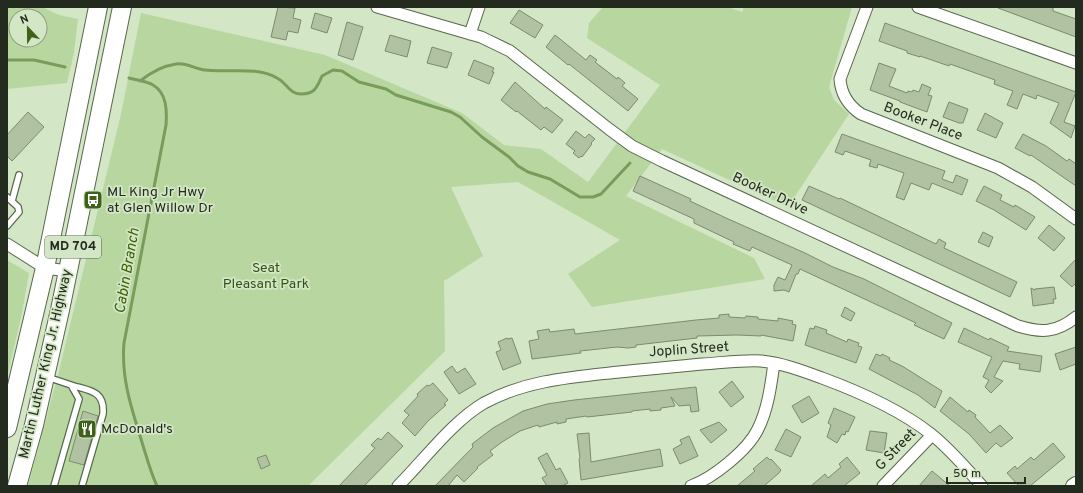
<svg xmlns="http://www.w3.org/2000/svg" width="1083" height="493" font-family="Overpass,sans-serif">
<rect width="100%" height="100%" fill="#d3e6c5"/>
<!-- green -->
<path fill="#b8d7a0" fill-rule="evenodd" d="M7,7H42L59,15L78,19L74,53L67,83L7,89ZM16,16H40V40H16Z
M603,7H728L742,12L744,7H852L829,87L834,100L849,114L788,207L662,149L626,196L754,258L765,279L592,307L568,274L620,240L518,182L451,187L483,256L444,281L445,351L308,486H28L59,371L121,114L141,13L325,55L462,113L504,145L541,149L588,182L660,85L587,38L589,23Z
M7,260L29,273L22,313L7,378Z"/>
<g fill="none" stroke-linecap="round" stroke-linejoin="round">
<!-- stream -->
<path stroke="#789c5b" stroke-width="3" d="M7,60H34L65,67
M129,78C136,80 147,81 153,85C167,93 167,111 166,125L124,343C121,377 131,407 141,439C146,455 150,471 157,486
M140,81C150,73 163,66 176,64C186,62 195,69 205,70C227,73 257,66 277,78C287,83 289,94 301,94C315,94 317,87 322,76L333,70L342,71L359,82L386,89L396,95L451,112L460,117L482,137L509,157L518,166L528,172L550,179L580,197H593L601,194L630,163"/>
</g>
<!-- building -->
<path fill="#b0c2a2" stroke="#7b8c6f" d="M278,7L295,8L293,18L301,20L298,33L288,31L286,40L271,37Z
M998,7H1053V11L1076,19V37L998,8Z
M519,10L543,25L535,38L510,23Z
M315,13L332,18L327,33L311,28Z
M347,22L363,27L353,60L338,55Z
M885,23L1076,92L1064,122L1075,126L1071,138L1050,123L1059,103L1037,95L1036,99L1023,94L1017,109L1007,105L1013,91L994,84L995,80L950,64L949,66L920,56V57L907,53V51L879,41Z
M390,35L411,41L407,57L385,51Z
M555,35L586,60L590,55L597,60L595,62L617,79L618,77L625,83L622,86L638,99L628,111L569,64L568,65L546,47Z
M432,47L452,53L447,68L427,63Z
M474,60L494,68L492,72H494L489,84L468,75Z
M879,63L896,69L889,86L907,93L908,91L912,92L913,90L919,92L922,84L931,88L928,95L932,96L927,112L900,102V101L870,90Z
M515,82L545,109L546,107L563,120L552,133L544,127L541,130L517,111L516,112L501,100Z
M949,102L968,109L963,123H959L943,117Z
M28,112L44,127L12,161L7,156V135Z
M985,113L1003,123L996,138L977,130Z
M576,131L585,138L589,134L595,139L591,143L592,144L582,157L581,156L579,158L573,153L575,151L566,144Z
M842,134L945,171L942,179L953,183L956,175L968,180L962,195L932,183L929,190L911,183L904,200L896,197L904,173L878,164L877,168L869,166L871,160L845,151L843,155L835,152Z
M1023,134L1046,146L1067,161L1069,159L1076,164V186L1031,155L1030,156L1015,148Z
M640,176L691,199L690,201L726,218L805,253L833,267L864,279L952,323L944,339L914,325L916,323L800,269L798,274H796L789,292L784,290L774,291V285L778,277L785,280L792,265L752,247L750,251L733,244L734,242L694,223V219L633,191Z
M809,186L839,199L840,198L936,244L939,239L946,243L944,248L1017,282L1010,297L802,200Z
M984,186L1002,195L1000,200L1014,207L1015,205L1035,217L1026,230L994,210L976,201Z
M1049,225L1065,238L1054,251L1038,238Z
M983,232L993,237L989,247L978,242Z
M1076,259V283L1072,287L1060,276Z
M1054,287L1056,299H1053L1054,303L1033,306L1031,288L1035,290V289Z
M845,307L855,313L851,321L841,316Z
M729,314V317L745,318L746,316L758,317V319L778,321V318L793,321L792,324L796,325L793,341L761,335V336L737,335L697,336V338L636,345V347L628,348L617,347L599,349L580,351L581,353L532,359L529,341L539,339L537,331L549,329L550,332L574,329L575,334L696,320L719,318V315Z
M815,326L827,330L826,333L847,342L848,339L859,343L858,346L862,347L856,363L837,356L805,345L810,328L814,329Z
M964,328L989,340L990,338L1009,347L1007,351L1042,356L1040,372L1019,369L1020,364L1003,361L994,377L1003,381L991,393L985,387L989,380L983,377L992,357L958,342Z
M507,338V339L512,338L521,363L503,370L496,352L501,350L498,342Z
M1076,347V364L1060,370L1055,354Z
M876,354L881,356L882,354L890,358L889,360L902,366L942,391L935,408L918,395L869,369Z
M452,366L457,373L465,368L476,384L459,394L444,372Z
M732,381L744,397L731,407L719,392Z
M433,383L448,400L444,404L446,405L428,421L415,436L402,423L409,415L404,411L418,396L417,394L427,385L429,386Z
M696,387L699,411L691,412L690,405L679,406L671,397L675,406L661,408V410L650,411V409L632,411V412L587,417L586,416L566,419V422L557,424V422L539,427L538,425L520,431L502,442L490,451L493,455L477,467L478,468L464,482L457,475L448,486H435L473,447L472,444L493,428L523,411L547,404L574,400Z
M809,396L819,413L802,423L792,406Z
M950,397L968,412L969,410L976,415L975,417L990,433L1000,425L1013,438L1001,447L996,443L986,453L969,434L940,411Z
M834,408L855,417L848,432L846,431L845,435L842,434L837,443L827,437L831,425L828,423Z
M83,411L98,416L84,465L69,461Z
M719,422L727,430L711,443L700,430Z
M786,429L801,437L791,457L775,450Z
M870,431L887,433L884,453L866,450Z
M388,432L403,446L364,486H339L375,448L371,445L378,438L381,440Z
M589,433L591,462L660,449L663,466L581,480L579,459L580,458L577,434Z
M689,436L698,456L680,464L673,449L682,444L680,440Z
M1053,443L1065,457L1030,486H1019L1007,473L1015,466L1017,469L1031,457L1034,460Z
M547,453L556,470L560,468L568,483L562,486H547L542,478L547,475L538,458Z
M266,455L270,465L261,469L257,458Z
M767,457L770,460L771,459L781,470L779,473L764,486H737L755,471L753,469Z
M847,457L860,473L844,486H811L825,474L828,478L841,467L839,464Z
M932,471L950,486H919Z"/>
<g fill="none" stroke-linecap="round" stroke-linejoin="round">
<!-- service casing -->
<g stroke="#58684c" stroke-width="8">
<path id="service" d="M7,197L18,207L19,212L7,226
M12,201L19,175
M47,377L71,385L79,399L54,486
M71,385C89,391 105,390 103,414L82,486"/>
</g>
<!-- minor casing -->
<g stroke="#58684c" stroke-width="13">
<path id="minor" d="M377,7L481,37L510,51L609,129L632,146L662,161L1018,326C1041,333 1056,333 1076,317
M867,7L840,79C841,94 849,106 861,114L998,168L1032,187L1076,219
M918,7L1076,63
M470,34L479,7
M7,244L45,268L68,271
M398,486C424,460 453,421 484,403C526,380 573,377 619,372C647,369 674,367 702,364C721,363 742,360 761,361C782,363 803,371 822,378C860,392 899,409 931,434C950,449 966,468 982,486
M691,486C713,478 748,450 758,429C768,409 771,385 774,363
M883,486L932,435"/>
</g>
<!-- tertiary casing -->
<g stroke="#58684c" stroke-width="16">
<path id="tertiary" d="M1073,486L1076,484"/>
</g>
<!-- primary casing -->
<g stroke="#58684c" stroke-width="20">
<path id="primary" d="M7,428L45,268L98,7
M17,486L34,425L60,310L122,7"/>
</g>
<!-- service -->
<use href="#service" stroke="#fff" stroke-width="5.5"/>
<!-- minor -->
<use href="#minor" stroke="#fff" stroke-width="11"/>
<!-- tertiary -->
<use href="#tertiary" stroke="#fff" stroke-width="14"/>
<!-- primary -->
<use href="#primary" stroke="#fff" stroke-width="18"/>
</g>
<!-- icons -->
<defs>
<g id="bus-square" transform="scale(1)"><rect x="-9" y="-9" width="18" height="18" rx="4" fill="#3f621a" stroke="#d3e6c5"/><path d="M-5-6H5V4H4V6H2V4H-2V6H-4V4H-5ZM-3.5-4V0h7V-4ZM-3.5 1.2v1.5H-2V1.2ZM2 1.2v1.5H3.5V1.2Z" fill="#fff"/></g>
<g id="restaurant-square" transform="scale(1)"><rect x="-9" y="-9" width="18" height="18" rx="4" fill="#3f621a" stroke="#d3e6c5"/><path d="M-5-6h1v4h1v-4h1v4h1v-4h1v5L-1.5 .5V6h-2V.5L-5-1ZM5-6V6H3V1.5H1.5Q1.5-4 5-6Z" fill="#fff"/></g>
</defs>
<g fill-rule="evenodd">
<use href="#bus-square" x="93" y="200"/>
<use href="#restaurant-square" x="87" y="429"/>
</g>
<g text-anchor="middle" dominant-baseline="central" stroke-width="3.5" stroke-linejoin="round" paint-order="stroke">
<!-- shield labels -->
<rect fill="#d3e6c5" stroke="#586250" stroke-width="1" x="45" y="236" width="56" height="22" rx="3"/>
<g font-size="13" font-weight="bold" fill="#232a1e">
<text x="73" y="247">MD 704</text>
</g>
<!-- street labels -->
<g font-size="14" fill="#232a1e" stroke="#d3e6c5">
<text transform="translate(923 122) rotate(21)">Booker Place</text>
<text transform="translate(770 194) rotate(25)">Booker Drive</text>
<text transform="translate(689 350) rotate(-4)">Joplin Street</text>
<text transform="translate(46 364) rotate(-77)">Martin Luther King Jr. Highway</text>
<text transform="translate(896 450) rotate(-46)">G Street</text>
</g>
<!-- poi labels -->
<g font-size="14" fill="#232a1e" stroke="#d3e6c5" text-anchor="start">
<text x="107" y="192">ML King Jr Hwy<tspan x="107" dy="16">at Glen Willow Dr</tspan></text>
<text x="101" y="429">McDonald's</text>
</g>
<!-- park labels -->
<g font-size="14" fill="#355316" stroke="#d3e6c5">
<text x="266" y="268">Seat<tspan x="266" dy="16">Pleasant Park</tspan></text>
</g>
<!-- water labels -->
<g font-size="15" font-style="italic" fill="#3a6200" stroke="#d3e6c5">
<text transform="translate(128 271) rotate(-80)">Cabin Branch</text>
</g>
</g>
<!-- border -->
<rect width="1083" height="493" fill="none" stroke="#232a1e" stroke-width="16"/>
<!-- north arrow -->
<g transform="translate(28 28) rotate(338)"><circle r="19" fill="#d3e6c5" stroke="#8d9b82"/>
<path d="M0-3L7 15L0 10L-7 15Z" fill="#3f621a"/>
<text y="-6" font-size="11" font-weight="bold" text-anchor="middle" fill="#232a1e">N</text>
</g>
<!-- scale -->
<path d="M947 477v6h78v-6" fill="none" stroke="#232a1e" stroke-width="2"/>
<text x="953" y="477" font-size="12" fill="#232a1e" stroke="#d3e6c5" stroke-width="3" paint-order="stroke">50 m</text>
</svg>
